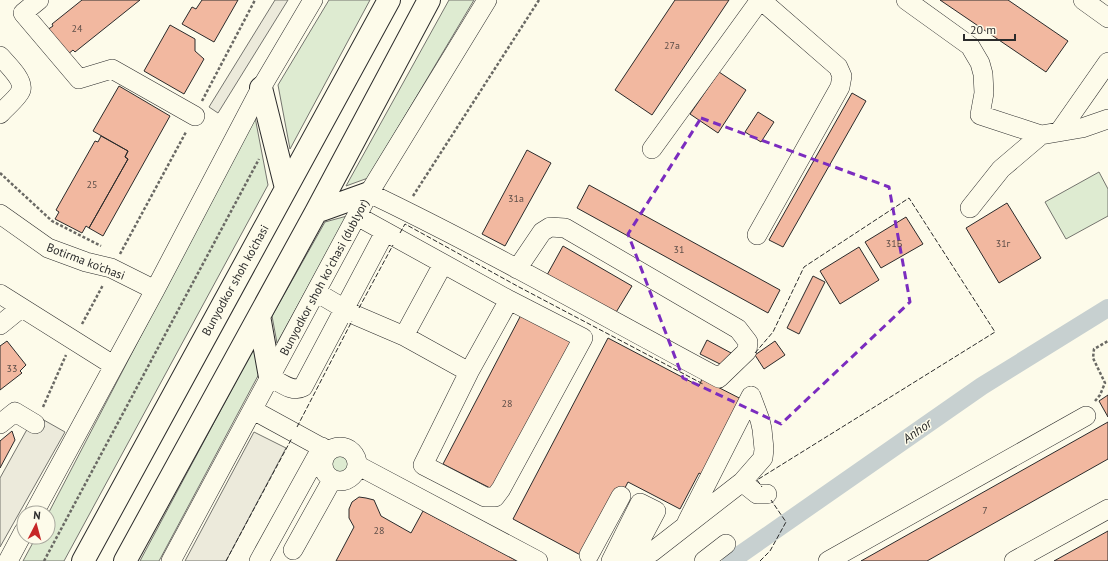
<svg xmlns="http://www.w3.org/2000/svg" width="1108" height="561" font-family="'PT Sans',sans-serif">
<rect width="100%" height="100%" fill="#fdfbea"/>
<!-- green -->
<path fill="#deebd1" stroke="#74746e" d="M329,0H370L290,149L278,85Z
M449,0H474L368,178L346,186Z
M255,117L268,185L64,561H23L36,537H48V514Z
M1099,172L1108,189V216L1066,239L1045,202Z
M347,216L277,343L272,316L325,222Z
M256,344L260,372L159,561H140Z
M329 464a10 10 0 1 1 20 0a10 10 0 1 1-20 0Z"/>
<!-- parking -->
<path fill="#eceadb" stroke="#74746e" d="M275,0H288L218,113L209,107Z
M35,415L65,432L0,547V478Z
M254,432L286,448L226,561H185Z"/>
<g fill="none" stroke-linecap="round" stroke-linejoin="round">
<!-- canal -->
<path stroke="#c7d0d0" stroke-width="18" d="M731,561L982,386L1108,308"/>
</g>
<!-- building -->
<path fill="#f2b8a0" stroke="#2b2b2b" d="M82,0H140L75,52L73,50L67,55L47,30L53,26L52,24Z
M202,0H238L214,42L182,24L192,7L196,9Z
M675,0H729L652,115L615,90Z
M940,0H1008L1068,41L1046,72Z
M170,25L195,39V51L204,59L184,94L144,71Z
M719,72L746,90L718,133L690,114Z
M119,86L170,116L103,236L89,228L128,159L125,157L128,151L93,131Z
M852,93L866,101L783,247L769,240Z
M758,112L774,122L761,142L745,132Z
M101,136L128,151L125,157L128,159L89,228L86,226L82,233L55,219L59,212L56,210L95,141L98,142Z
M527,150L551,163L505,246L482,234Z
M589,185L780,290L768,313L577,208Z
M1007,203L1041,258L999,283L966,228Z
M906,217L923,244L881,268L865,242Z
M563,246L632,286L615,314L547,275Z
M859,247L879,280L840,304L820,271Z
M813,276L825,282L799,334L787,328Z
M521,315L572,342L494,490L443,464Z
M608,338L699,386L702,379L749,403L709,478L699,473L680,509L628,482L588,559L513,519Z
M707,340L733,354L726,367L700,354Z
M7,341L26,365L20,371L22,373L0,390V346Z
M775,341L785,355L764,369L755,355Z
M1108,395V417L1099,401Z
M1108,422V459L927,561H861Z
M12,431L15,440L0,468V441Z
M359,497L366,498L374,500L381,516L411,533L423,511L517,561H336L354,527L349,518V509L352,502Z
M1108,531V561H1054Z"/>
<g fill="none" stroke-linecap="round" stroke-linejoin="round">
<!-- minor casing -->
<g stroke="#2b2b2b" stroke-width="20">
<path id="minor" d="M39,0L23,13L79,79L112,69L195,116
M906,0L970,46L980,63L983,74L984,93L980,115L1041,135L1082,128L1108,119
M1083,0L1108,18
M0,56C7,64 24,80 21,90C19,97 5,108 0,114
M1059,132L1108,62
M652,149L760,0
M369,193C488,250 603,316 719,378L747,351L748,342L738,329L565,228L550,227L542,232L517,269
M970,208L1001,169L1041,135
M0,214L48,248L86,262L111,268L155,290
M357,216L509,300L583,338L501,489L495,497H485L423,465L469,372L509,300
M757,235L840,87L842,76L838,67L761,0
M316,292L355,315L404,336L469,372
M0,294L113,365
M0,325L21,308
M404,336L443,264
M270,377C280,382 292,393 303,387L385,232
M253,410L328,451
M0,424L15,412L35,424
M323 464a17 17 0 1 1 34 0a17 17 0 1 1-34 0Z
M357,465L538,561
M742,482L757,494H767
M34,513L155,290L261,88L313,0
M687,522L751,396
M293,550L332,480
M589,555L621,496
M8,561L24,531
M171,561L369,193L487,0
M259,561L322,447
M611,561L640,503L656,511L640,541L626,561
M634,561L652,552L742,482L763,458L764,449L762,429L760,420L751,396
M704,561L726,544
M828,561L1086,416
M1014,561L1108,509"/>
</g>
<!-- major casing -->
<g stroke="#2b2b2b" stroke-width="24">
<path id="major" d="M261,88L286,188
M316,212L369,193
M259,316L270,377
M83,561L389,0
M125,561L316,212L429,0"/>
</g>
<!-- path -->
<path stroke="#6a6964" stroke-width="2.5" stroke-dasharray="3 2" stroke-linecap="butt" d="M202,101L255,0
M0,173L52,221L101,246
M413,196L539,0
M120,254L186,132
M82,324L103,285
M1095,401L1100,395L1105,383L1093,358L1094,349L1108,341
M43,407L66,355
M44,561L259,159"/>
<!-- minor -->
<use href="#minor" stroke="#fdfbea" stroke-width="19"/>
<!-- major -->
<use href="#major" stroke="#fdfbea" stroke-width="22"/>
<!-- fence -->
<path stroke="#2b2b2b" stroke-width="1" stroke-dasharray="5 2" stroke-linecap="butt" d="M400,233L405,224L519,287L703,384
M359,308L393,245
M755,353L773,332L804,267L909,198L995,332L757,480L762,487
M297,427L352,321
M226,561L292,438
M760,561L770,551L786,522L771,500"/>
</g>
<!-- marked area -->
<path fill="none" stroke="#7b2cbf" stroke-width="3" stroke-dasharray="8 5" stroke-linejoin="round" d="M701,118L889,187L910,302L781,424L683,378L628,234Z"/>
<g text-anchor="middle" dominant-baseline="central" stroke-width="3" stroke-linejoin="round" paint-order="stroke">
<!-- number labels -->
<g font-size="10" fill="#5d4e48">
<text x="77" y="28">24</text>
<text x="672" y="45">27а</text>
<text x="92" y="184">25</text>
<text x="516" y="198">31а</text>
<text x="894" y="243">31Б</text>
<text x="1003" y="243">31г</text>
<text x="679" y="249">31</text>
<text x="12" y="368">33</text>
<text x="507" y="403">28</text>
<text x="985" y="510">7</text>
<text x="379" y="530">28</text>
</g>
<!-- street labels -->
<g font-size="12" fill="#2b2b2b" stroke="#fdfbea">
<text transform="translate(86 261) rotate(21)">Botirma ko'chasi</text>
<text transform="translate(324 277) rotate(-62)">Bunyodkor shoh koʻchasi (dublyor)</text>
<text transform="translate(235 280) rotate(-61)">Bunyodkor shoh ko'chasi</text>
</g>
<!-- water labels -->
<g font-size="13" font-style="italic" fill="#2b2b2b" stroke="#fdfbea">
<text transform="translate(917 431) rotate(-35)">Anhor</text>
</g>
</g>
<!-- north arrow -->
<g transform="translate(36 525) rotate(6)"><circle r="19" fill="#fdfbea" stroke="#a9a89e"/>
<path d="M0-3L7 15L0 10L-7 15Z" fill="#c62828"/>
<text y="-6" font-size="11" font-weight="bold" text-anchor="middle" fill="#2b2b2b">N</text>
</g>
<!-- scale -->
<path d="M964 34v6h51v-6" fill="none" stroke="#2b2b2b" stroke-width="2"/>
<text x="970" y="34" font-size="12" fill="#2b2b2b" stroke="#fdfbea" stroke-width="3" paint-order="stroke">20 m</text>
</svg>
